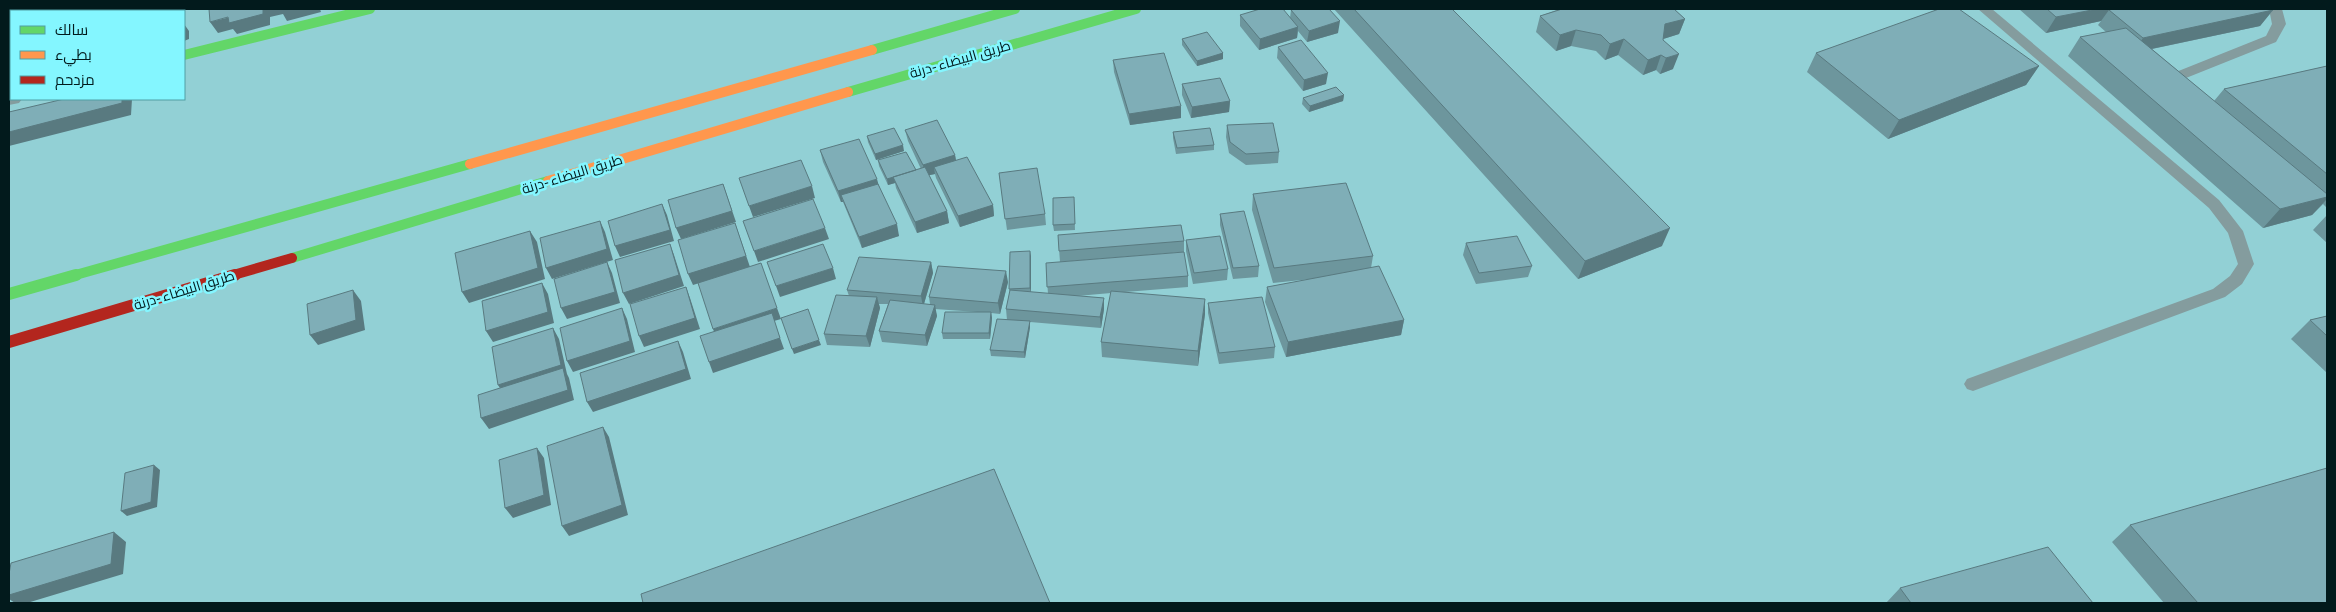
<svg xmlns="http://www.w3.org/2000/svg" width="2336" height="612" font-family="'Public Sans',Cairo,sans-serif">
<rect width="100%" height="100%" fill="#92d0d5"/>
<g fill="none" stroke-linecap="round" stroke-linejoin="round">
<!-- lane -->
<path fill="#849c9e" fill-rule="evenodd" d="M1978,9H1992L2219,200L2243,231L2254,264L2242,284L2225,297L1973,391L1967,389L1964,384L1967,379L2213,289L2230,276L2238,264L2228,233L2209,208Z
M2269,9H2282L2286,24L2276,42L2181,80H2171L2169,77L2171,74L2266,36L2272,24Z"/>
<!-- street -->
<path fill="#849c9e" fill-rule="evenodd" d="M9,89H11V99H22L19,103L9,105Z"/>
<!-- fast-far1 -->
<path stroke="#63d668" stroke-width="10" d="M872,50L1015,9
M184,55L370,9
M848,92L1136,9
M292,258L548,181
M72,276L470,164"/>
<!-- fast -->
<path stroke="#63d668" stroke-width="12" d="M9,294L76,275"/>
<!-- slow -->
<path stroke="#ff974d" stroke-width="10" d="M470,164L872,50
M548,181L848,92"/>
<!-- jam-far1 -->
<path stroke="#b3261e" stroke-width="10" d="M230,276L292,258"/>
<!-- jam -->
<path stroke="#b3261e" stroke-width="12" d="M9,342L235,275"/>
</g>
<!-- wall -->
<path fill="#6d969d" d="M1334,9H1452L1662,246L1578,279Z
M1560,9H1674L1685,19L1679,34L1663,39L1673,69L1660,74L1656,70L1643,75L1618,55L1605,60L1596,51L1571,46L1556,51L1536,32L1540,16Z
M2019,9H2271L2273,10L2260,26L2152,49L2214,101L2224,89L2327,66V207H2326L2323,204L2312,215L2263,228L2068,56L2080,37L2106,32L2098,25L2101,21L2046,33Z
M1291,10L1338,33L1307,42L1298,31L1297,38L1259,50L1240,26V15L1290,18Z
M1182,39L1223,53V59L1197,66L1182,45Z
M1278,47L1326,84L1303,91L1277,58Z
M1816,53L2039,66L2026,85L1888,139L1807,72Z
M1113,60L1181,118L1130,125L1114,72Z
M1182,84L1230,101L1229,112L1191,118L1182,95Z
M1344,95L1343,101L1309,112L1302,104L1303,98Z
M1227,125L1279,152L1278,163L1246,165L1229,153L1226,137Z
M905,130L955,155L956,160L993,205L994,216L960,227L936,178L935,174L929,175L947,211L949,223L917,233L896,188L895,183L888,185L879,166L878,160L916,170L921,169L908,141Z
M1173,132L1214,145V150L1176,154L1173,138Z
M867,136L904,151L876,160L868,142Z
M820,150L879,186L899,236L862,248L843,202H841L823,162Z
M999,173L1045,214L1046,225L1007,230Z
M1253,194L1373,256L1371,268L1404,320L1401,335L1286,357L1265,302L1267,287L1311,279L1273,283L1252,210Z
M1074,197L1075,230L1054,231L1053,225Z
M1220,214L1259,266L1258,277L1233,279L1220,225Z
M2327,215V243L2313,230Z
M1058,235L1184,241V252L1060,262Z
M1186,240L1228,269L1227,280L1193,284L1186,251Z
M1466,243L1532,266L1528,277L1476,284L1463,255Z
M1030,251L1031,292L1048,294L1046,263L1188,276V287L1125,292L1205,314L1198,366L1102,357L1101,342L1111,293L1077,296L1104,298V309L1101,328L1030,322V327L1025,358L991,356L990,350L1007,320L1006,309L1010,292L1009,289Z
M931,262L933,273L924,304H930L929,297L1008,282L1000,314L991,313L992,318L990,339H943L942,333L977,312L935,309L937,316L927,346L882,342L879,331L888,304H879L880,308L870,347L827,345L824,334L849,296L847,290Z
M1208,303L1275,347L1274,358L1219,364L1208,313Z
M2327,316V373L2291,339L2310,320Z
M2130,525L2327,603H2164L2112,542Z
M1900,588L2093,603H1886Z"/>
<!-- shaded-wall -->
<path fill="#597a80" d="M263,9H322H320L321,12L287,21L283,14L270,17V25L237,34L233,29L218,33L210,22Z
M2097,9H2163L2109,10L2101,21L2046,33L2056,17Z
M2273,10L2260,26L2132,53L2143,38Z
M1685,19L1679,34L1660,40L1665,24Z
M1340,21L1338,33L1307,42L1309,31Z
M184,24L189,31V39L184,41Z
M1298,27L1297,38L1259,50L1260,39Z
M1576,30L1571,46L1556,51L1560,35Z
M1624,39L1618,55L1605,60L1610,44Z
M1223,53V59L1197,66V61Z
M1679,54L1673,69L1660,74L1666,58Z
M1661,55L1656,70L1643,75L1648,60Z
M2039,66L2026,85L1888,139L1899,120Z
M1328,73L1326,84L1303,91L1304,80Z
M1344,95L1343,101L1309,112L1310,106Z
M122,99H132L131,115L9,146V132Z
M1230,101L1229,112L1191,118L1192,107Z
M1181,106V118L1130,125L1129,114Z
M903,145L904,151L876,160L875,154Z
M955,155L957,167H934L935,174L925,176L923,165Z
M894,177L895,183L888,185L887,179Z
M877,179L880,190L841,195L843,202H841L838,191Z
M723,184L736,222L681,239L676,228Z
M812,186L815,198L753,217L749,206Z
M2327,197V199L2312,215L2263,228L2280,209Z
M662,204L667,215L674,241L620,257L615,246Z
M993,205L994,216L960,227L958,216Z
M947,211L949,223L917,233L915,222Z
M600,221L605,232L613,260L552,279L546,268Z
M735,223L750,267L693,285L688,274Z
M897,224L899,236L862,248L859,237Z
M825,228L829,239L758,262L754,251Z
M1670,228L1662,246L1578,279L1585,261Z
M530,231L537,242L545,279L469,303L462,292Z
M670,244L674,255L684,286L629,304L623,293Z
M1030,251L1031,256V294L1030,288Z
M607,262L612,273L620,303L567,319L561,308Z
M931,262L933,273L923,307L921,296Z
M833,268L836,279L780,297L776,286Z
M1006,271L1008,282L1000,314L998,303Z
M542,283L548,294L554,323L493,342L486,331Z
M686,287L690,298L700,329L644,347L639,336Z
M353,290L361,301L365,330L318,345L310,335Z
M877,297L880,308L870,347L866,336Z
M1104,298V309L1101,328L1100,317Z
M1205,299V314L1198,366V351Z
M935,305L937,316L927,346L925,335Z
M622,308L627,319L635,352L573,372L567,361Z
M777,308L781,319L774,321L784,349L713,373L709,362L717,339L713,329Z
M991,312L992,318L990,339L989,333Z
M1404,320L1401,335L1286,357L1288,342Z
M1030,321V327L1025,358L1024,352Z
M553,328L559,339L567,374L569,378L574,400L489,429L481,418L505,396L498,385Z
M819,340L821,345L794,354L792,349Z
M678,341L683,352L691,379L593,412L587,402Z
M603,427L609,437L628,515L569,536L562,526Z
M537,448L544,458L551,505L513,518L505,508Z
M154,465L160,470L157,507L127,516L121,511Z
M114,532L126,542L123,574L27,603H15L9,599V595Z"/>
<!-- building -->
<path fill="#7faeb7" stroke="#597a80" d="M209,9H263V14L229,23L228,17L210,22Z
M1260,9H1283L1298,27L1260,39L1240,15Z
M1295,9H1329L1340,21L1309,31L1291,10Z
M1354,9H1452L1670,228L1585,261Z
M1562,9H1674L1685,19L1665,24L1663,40L1679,54L1666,58L1661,55L1648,60L1624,39L1610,44L1601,35L1576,30L1560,35L1540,16Z
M1939,9H1959L2039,66L1899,120L1816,53Z
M2047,9H2097L2056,17Z
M2113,9H2271L2273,10L2143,38L2109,10Z
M2126,28L2327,194V197L2280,209L2080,37Z
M1207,32L1223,53L1197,61L1182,39Z
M1301,40L1328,73L1304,80L1278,47Z
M1164,53L1181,106L1129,114L1113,60Z
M2327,66V174L2224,89Z
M1220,78L1230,101L1192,107L1182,84Z
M1336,87L1344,95L1310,106L1303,98Z
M64,99H122V103L9,132V112Z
M937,120L955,155L923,165L905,130Z
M1273,123L1279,152L1246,154L1230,142L1227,125Z
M894,128L903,145L875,154L867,136Z
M1210,128L1214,145L1177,148L1173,132Z
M859,139L877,179L838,191L820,150Z
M906,152L916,170L887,179L878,160Z
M967,157L993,205L958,216L934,167Z
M801,160L812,186L749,206L739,178Z
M925,167L947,211L915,222L893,177Z
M1037,168L1045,214L1005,219L999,173Z
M1346,183L1373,256L1274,268L1253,194Z
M723,184L732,211L676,228L668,200Z
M878,184L897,224L859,237L841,195Z
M1074,197L1075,224L1053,225V198Z
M813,199L825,228L754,251L743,221Z
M662,204L670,230L615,246L608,221Z
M1244,211L1259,266L1233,268L1220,214Z
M600,221L607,249L546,268L540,238Z
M735,223L746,256L688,274L678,240Z
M1181,225L1184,241L1059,251L1058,235Z
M530,231L538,268L462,292L455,253Z
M1220,236L1228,269L1194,273L1186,240Z
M1517,236L1532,266L1479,273L1466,243Z
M670,244L679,275L623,293L615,260Z
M823,244L833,268L776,286L767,262Z
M1030,251V288L1009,289L1010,252Z
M1184,252L1188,276L1047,287L1046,263Z
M859,257L931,262L921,296L847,290Z
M607,262L615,292L561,308L554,279Z
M761,263L777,308L713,329L698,283Z
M938,266L1006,271L998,303L929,297Z
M1379,266L1404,320L1288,342L1267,287Z
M542,283L548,312L486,331L482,301Z
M686,287L695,318L639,336L630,304Z
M353,290L356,320L310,335L307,304Z
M1010,290L1104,298L1100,317L1006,309Z
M1111,291L1205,299L1198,351L1101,342Z
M836,295L877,297L866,336L824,334Z
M1262,297L1275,347L1219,353L1208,303Z
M890,300L935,305L925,335L879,331Z
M622,308L630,341L567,361L560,328Z
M808,309L819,340L792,349L781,318Z
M945,312H991L989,333H942Z
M772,313L780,338L709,362L700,336Z
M2327,316V336L2310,320Z
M997,319L1030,321L1024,352L990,350Z
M553,328L561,365L498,385L492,347Z
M678,341L686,369L587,402L580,373Z
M563,368L568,390L481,418L478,395Z
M603,427L622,505L562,526L547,446Z
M537,448L544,495L505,508L499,460Z
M154,465L151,502L121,511L125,473Z
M2327,468V603H2198L2130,525Z
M994,469L1050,603H643L641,594Z
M114,532L111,564L9,595V574L11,563Z
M2048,547L2093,603H1911L1900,588Z"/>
<g text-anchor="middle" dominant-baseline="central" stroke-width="5" stroke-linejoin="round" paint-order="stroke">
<!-- street labels -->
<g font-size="14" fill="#021a1c" stroke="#84f6ff">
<text transform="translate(960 59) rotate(-16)">طريق البيضاء -درنة</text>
<text transform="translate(572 174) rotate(-17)">طريق البيضاء -درنة</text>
<text transform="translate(184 290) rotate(-17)">طريق البيضاء -درنة</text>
</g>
</g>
<!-- border -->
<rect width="2336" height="612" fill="none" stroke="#021a1c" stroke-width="20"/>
<!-- legend -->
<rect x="10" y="10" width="175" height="90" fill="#84f6ff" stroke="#509ea4"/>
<rect x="20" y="26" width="25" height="8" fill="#63d668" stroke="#509ea4"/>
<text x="55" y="35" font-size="15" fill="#021a1c">سالك</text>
<rect x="20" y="51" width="25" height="8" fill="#ff974d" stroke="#509ea4"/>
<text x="55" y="60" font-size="15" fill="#021a1c">بطيء</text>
<rect x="20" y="76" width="25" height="8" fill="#b3261e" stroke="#509ea4"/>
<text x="55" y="85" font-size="15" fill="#021a1c">مزدحم</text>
</svg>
